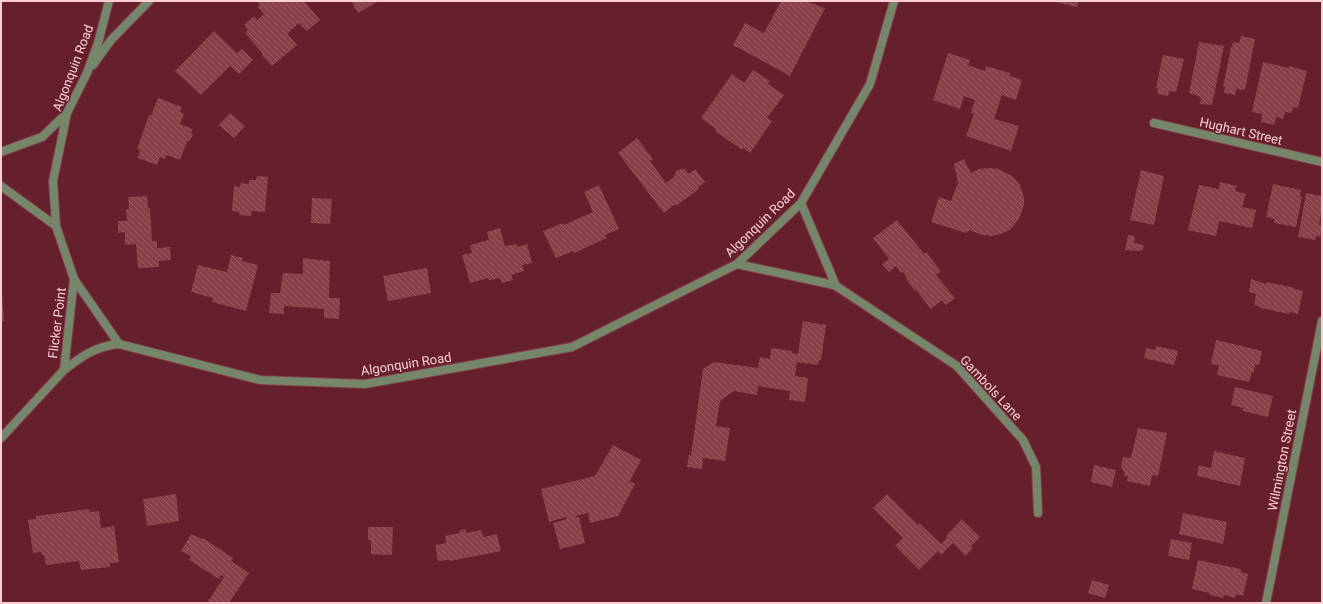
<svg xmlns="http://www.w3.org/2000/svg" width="1323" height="604" font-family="Roboto,sans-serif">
<defs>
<pattern id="building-back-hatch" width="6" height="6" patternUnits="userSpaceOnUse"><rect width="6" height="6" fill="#883f48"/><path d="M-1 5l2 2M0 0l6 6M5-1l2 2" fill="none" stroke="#9a5a62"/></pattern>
</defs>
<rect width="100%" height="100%" fill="#66202b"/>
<!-- building -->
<path fill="url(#building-back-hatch)" d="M257,1H304L320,20L307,31L299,23L287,34L297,45L272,66L262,55L263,54L245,33L248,30L244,25L254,16L257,20L264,14L258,7L260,5Z
M351,1H377V2L358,13Z
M781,1H805L825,8L790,76L733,45L745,23L764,33Z
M1051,1H1078L1077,7Z
M214,31L237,53L242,49L253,60L239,74L230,66L201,95L175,71Z
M1241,36L1255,39L1245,90L1236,89L1235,95L1224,93L1225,87H1223L1231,47H1232L1233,42L1239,43Z
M1199,42L1224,46L1212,105L1200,104L1201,97L1189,93Z
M948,53L970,60L968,65L985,71L986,66L1010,73V76L1022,80L1016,100L1002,95L994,119L1019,126L1011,151L966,136L974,114L971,113L975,100L964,96L960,109L933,100Z
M1163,55L1184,59L1176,92L1169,91L1168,96L1157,94L1158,88H1156Z
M1263,62L1289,68V66L1307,71L1298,108L1293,107L1292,113L1285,112L1283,119L1276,117L1274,125L1261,122L1262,114L1252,112Z
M753,70L770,81L768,84L784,95L767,118L772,121L750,153L743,148L742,150L715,131L716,129L701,118L732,74L744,83Z
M158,98L182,107L180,112L184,114L180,124L193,129L191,132L193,135L190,140L187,142L180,160L166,155L165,159L160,157L157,165L138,158L140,150L137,149L149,115L151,116Z
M230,113L245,126L234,138L219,125Z
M637,138L653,159L650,161L666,183L674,177L676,171L681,169H685L689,174L695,169L705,182L698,187L699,189L676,206L675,204L664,213L618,153Z
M964,159L971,173L979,169L989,168L999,169L1012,176L1020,185L1024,198V205L1019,219L1010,230L1001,234L991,236L982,235L970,230L966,233L931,222L939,197L951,201L958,183L954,164Z
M1141,170L1164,176L1154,225L1130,220Z
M257,176L268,177L265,212L251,211V216L239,215V212L232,211L234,186L240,187L241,183L249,184V180H256Z
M1220,182L1237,186L1235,191L1246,194L1242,207L1256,210L1252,228L1219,221L1216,236L1188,230L1199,185L1219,189Z
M1273,184L1301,190L1300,197H1302L1296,227L1274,223L1275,219L1266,217Z
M599,185L619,229L605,235L607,238L574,253L573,251L556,258L543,231L563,223L564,225L593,212L584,192Z
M1306,193L1322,196V208L1319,225L1322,226V227L1320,237L1316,236V240L1298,237Z
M147,196L148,208H150L152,241H157V248L170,247L171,260L159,261V267L138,268L136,244L125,245V232L118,233V221H127L126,209H129L128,197Z
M312,198L332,199L330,224L311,223Z
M897,220L924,254L926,252L941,271L936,275L955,298L946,305L942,300L931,309L916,290L915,291L906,279L907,278L903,272L901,273L896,266L889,272L882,264L889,259L873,238Z
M500,228L505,246L516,244L517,247L527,244L532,263L522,265L524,271L511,275L513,280L502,283L500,278L489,280L488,278L470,283L462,255L472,253L470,245L489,240L487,232Z
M1128,235L1135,236L1134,243L1144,245L1142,251L1125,250Z
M231,255L243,258L242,261L258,265L246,311L212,302L213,298L191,292L198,265L227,272Z
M303,258L330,261L329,298H340L339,319L324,318V309L284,306V314L269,313L271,293H280L283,273L303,274Z
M427,268L431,293L388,301L383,276Z
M1251,279L1266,284L1267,282L1295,288L1294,289L1303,291L1298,314L1290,312L1289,314L1261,308V307L1254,305L1256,294L1249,292Z
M1,293H2L4,321H1Z
M803,321L826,325L821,360H819L818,365L797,362L795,376L808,378L805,402L789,400L790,391L758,386L757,395L734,391L720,401L716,426L730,428L725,461L703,458L702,469L687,467L689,455H691L703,369L714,362L758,368L760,357L770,359L771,348L792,351V353L798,354Z
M1216,340L1262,351L1259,365L1255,364L1254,372H1252L1249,382L1217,375L1219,365L1211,364Z
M1156,346L1178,351L1174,365L1144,358L1146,348L1155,350Z
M1235,387L1273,396L1268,417L1243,411V408L1231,405Z
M1138,428L1167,433L1158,476L1152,475L1150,486L1127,481L1128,476H1124L1125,473L1121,467L1123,457L1131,458Z
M613,445L641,460L630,481L635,484L618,516L590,523L588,513L576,516V517H579L585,543L560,549L553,523L567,519L566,517L549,522L541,489L595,476Z
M1214,451L1245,458L1240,486L1197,476L1199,465L1211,468Z
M1094,465L1116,470L1112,487L1091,482Z
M176,494L179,521L147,526L143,499Z
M887,494L918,525L919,523L941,544L947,538L946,536L962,519L980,537L971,546L973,548L965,556L953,543L941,555L938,551L919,570L895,546L903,538L873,508Z
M89,509L90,512L99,511L101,528L114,526L119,562L110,563V567L81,570L79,561L46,565L44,555H42L41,552L33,553L28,520L36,519V516Z
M1183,513L1227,522L1223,544L1179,534Z
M368,527H393L392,555L371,554V540H368Z
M465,529L466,533L481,530L483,537L497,534L501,551L450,561L449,560L438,561L435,545L446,543L445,536L460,533L459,531Z
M191,534L202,539L203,538L233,558L231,561L249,573L229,603H207L224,577L221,575L219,579L189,560L191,556L181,551Z
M1171,539L1192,543L1189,560L1168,556Z
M1198,560L1241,569V572L1248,574L1243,596L1236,594L1235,598L1224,595L1223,598L1210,595V593L1192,589Z
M1092,580L1109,585L1105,598L1088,593Z"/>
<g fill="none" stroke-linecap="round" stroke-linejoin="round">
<!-- minor casing -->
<g stroke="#814049" stroke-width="10">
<path id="minor" d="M109,1L98,43L87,73L67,113L53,181L56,226L74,279L119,344L260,380L365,384L572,347L737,264L801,203L870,84L894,1
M93,65L111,40L149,1
M1154,123L1322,162
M1,152L42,137L67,113
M1,186L56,226
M801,203L836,286L957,366L1023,440L1036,467L1038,513
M737,264L825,283L836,286
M64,370C82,356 96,346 119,344
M1,438L64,370L74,279
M1266,603L1322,321"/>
</g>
<!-- minor -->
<use href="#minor" stroke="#75866b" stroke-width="8"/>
</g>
<g text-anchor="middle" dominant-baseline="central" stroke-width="3" stroke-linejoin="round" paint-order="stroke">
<!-- street labels -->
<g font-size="13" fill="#fbcfd2" stroke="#66202b">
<text transform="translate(73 68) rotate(-69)">Algonquin Road</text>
<text transform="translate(1241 131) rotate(13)">Hughart Street</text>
<text transform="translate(760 223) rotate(-44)">Algonquin Road</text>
<text transform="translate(57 323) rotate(-83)">Flicker Point</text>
<text transform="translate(406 364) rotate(-9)">Algonquin Road</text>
<text transform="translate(991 388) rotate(47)">Gambols Lane</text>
<text transform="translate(1282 460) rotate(-79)">Wilmington Street</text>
</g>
</g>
<!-- border -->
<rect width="1323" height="604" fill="none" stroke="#fbcfd2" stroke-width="4"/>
</svg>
